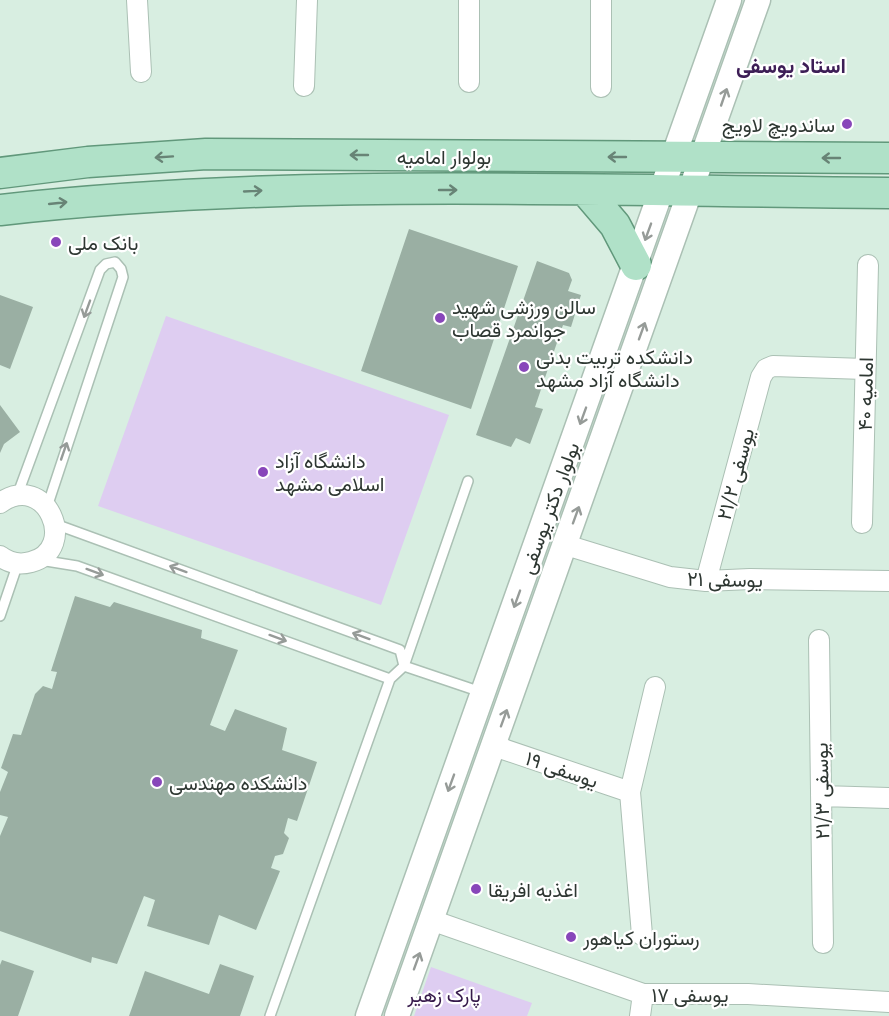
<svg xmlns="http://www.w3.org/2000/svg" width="889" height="1016" font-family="'IBM Plex Sans',Vazirmatn,sans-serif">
<rect width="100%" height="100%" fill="#d8eee1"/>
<!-- green -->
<path fill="#decdf1" d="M166,316L449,415L381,605L98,506Z
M431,967L532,1003L527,1016H414Z"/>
<!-- building -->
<path fill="#9aafa3" d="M409,229L518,266L471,409L361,371Z
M537,261L569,273L572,280L568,291L581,295L571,327L563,325L535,407L543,409L530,444L516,438L511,447L476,435Z
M0,295L33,307L10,369L0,365Z
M0,405L20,432L4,444L0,453Z
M75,596L110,607L114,602L202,630L201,638L238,650L210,725L225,731L235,709L287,728L282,750L317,762L297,821L288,818L284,833L289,838L283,854L275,856L271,868L280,871L256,930L219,915L209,945L147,926L155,900L144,896L117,964L92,957L91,963L0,931V836L8,817L0,815V792L8,772L1,768L13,734L21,735L35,694L43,686L52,689L57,672L51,671Z
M2,960L34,971L18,1016H0V965Z
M220,964L254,976L240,1016H129L145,971L209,994Z"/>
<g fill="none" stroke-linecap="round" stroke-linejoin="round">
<!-- service casing -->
<g stroke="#abc0b4" stroke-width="12">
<path id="service" d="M17,496L100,270L106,264L115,262L121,269L123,277L47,507
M55,524L400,650L404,666
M40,560L77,566L390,679
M0,616L17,566L20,564
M404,666L481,692
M270,1016L390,679L404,666L468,481"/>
</g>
<!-- minor casing -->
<g stroke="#abc0b4" stroke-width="22">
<path id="minor" d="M137,0L141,72
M469,82V0
M304,86L307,0
M601,87V0
M0,503C46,470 80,549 31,562C20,565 9,563 0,556
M862,523L868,265
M566,545L670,577L706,581L750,579L889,581
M706,581L761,377L766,369L773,366L865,369
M819,640L823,943
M494,746L630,792
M821,796L889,798
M431,920L643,994H748L889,1002
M642,935L630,792L655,687
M640,1016L643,994"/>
</g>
<!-- tertiary casing -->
<g stroke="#abc0b4" stroke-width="27">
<path id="tertiary" d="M368,1016L729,0
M397,1016L758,0"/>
</g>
<!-- primary casing -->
<g stroke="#61987b" stroke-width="33">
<path id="primary" d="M0,173L88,162L206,154L889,158
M586,191L615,225L636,265
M0,210C295,177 593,191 889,193"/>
</g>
<!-- service -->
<use href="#service" stroke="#fff" stroke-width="9"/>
<!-- minor -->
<use href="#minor" stroke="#fff" stroke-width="20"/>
<!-- tertiary -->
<use href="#tertiary" stroke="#fff" stroke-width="24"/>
<!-- primary -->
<use href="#primary" stroke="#b0e1c8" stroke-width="30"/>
</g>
<!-- one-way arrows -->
<defs><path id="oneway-shaft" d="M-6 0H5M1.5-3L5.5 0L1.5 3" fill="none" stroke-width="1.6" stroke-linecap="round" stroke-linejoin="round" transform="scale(1.5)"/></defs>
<g stroke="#969b98">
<use href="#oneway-shaft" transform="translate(724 97) rotate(-71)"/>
<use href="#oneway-shaft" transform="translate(648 232) rotate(110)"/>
<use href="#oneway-shaft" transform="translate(87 309) rotate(110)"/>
<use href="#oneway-shaft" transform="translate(642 331) rotate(-70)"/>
<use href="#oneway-shaft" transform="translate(583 416) rotate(110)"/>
<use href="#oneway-shaft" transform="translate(64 451) rotate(-71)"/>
<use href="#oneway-shaft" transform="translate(576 515) rotate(-70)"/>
<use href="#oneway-shaft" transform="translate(178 569) rotate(-160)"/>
<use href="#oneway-shaft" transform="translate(95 572) rotate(20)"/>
<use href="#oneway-shaft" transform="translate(517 599) rotate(110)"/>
<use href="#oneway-shaft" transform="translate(361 636) rotate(-160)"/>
<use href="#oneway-shaft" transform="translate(278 638) rotate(20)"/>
<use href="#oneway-shaft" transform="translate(504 718) rotate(-70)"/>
<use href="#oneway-shaft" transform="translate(451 783) rotate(110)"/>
<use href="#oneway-shaft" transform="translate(417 961) rotate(-70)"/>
</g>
<g stroke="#688476">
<use href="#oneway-shaft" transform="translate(359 155) rotate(-180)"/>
<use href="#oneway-shaft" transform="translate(164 157) rotate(176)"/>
<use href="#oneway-shaft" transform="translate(617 157) rotate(-180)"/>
<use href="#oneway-shaft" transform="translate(831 158) rotate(-180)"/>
<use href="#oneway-shaft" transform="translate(448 190)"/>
<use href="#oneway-shaft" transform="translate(253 191) rotate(-3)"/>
<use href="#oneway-shaft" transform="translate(58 203) rotate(-6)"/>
</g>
<!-- markers -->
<g fill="#8846ba" stroke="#fff" stroke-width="2">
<circle cx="847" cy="124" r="6"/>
<circle cx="56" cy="242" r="6"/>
<circle cx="440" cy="318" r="6"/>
<circle cx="524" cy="367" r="6"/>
<circle cx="263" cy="472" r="6"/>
<circle cx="157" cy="782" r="6"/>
<circle cx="476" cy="889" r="6"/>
<circle cx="571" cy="937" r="6"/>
</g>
<g text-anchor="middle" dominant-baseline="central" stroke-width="4.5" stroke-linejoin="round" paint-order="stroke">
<!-- poi labels -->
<g font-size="20" fill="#2e3732" stroke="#fff" text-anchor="start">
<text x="835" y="124" text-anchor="end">ساندویچ لاویج</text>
<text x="68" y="242">بانک ملی</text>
<text x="452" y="306">سالن ورزشی شهید<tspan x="452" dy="23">جوانمرد قصاب</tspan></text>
<text x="536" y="356">دانشکده تربیت بدنی<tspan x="536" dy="23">دانشگاه آزاد مشهد</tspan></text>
<text x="275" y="460">دانشگاه آزاد<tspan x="275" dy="23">اسلامی مشهد</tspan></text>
<text x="169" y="782">دانشکده مهندسی</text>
<text x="488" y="889">اغذیه افریقا</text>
<text x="583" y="937">رستوران کیاهور</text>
</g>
<!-- street labels -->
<g font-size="20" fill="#2e3732" stroke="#fff">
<text x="444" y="156">بولوار امامیه</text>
<text transform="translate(865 394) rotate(-89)">امامیه ۴۰</text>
<text transform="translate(735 474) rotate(-75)">یوسفی ۲۱/۲</text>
<text transform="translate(549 508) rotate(-70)">بولوار دکتر یوسفی</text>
<text transform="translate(725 579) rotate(1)">یوسفی ۲۱</text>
<text transform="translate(562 769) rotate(19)">یوسفی ۱۹</text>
<text transform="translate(821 791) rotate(-91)">یوسفی ۲۱/۳</text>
<text x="690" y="994">یوسفی ۱۷</text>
</g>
<!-- park labels -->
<g font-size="20" fill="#361a4b" stroke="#fff">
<text x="444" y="994">پارک زهیر</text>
</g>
<!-- neighbourhood labels -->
<g font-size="21" font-weight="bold" fill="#3d1e56" stroke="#fff">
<text x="791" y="65">استاد یوسفی</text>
</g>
</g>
</svg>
